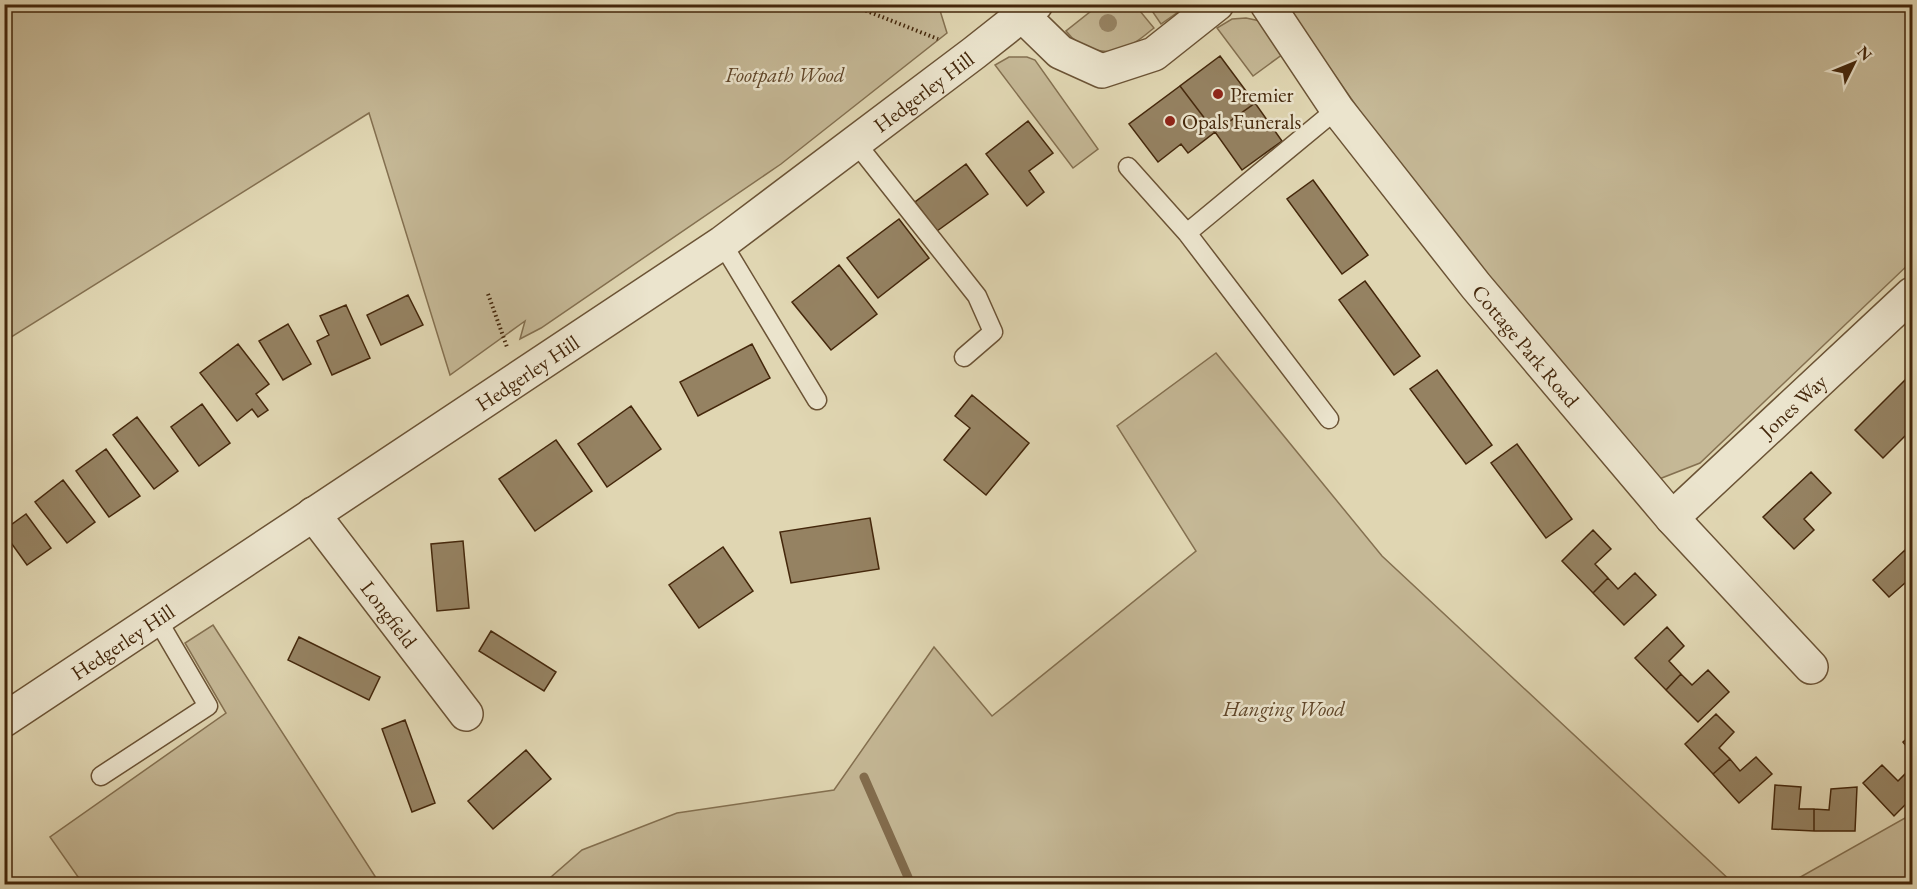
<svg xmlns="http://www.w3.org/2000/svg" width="1917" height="889" font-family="'EB Garamond',serif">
<rect width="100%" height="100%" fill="#e0d6b2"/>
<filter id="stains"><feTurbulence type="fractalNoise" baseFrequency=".00333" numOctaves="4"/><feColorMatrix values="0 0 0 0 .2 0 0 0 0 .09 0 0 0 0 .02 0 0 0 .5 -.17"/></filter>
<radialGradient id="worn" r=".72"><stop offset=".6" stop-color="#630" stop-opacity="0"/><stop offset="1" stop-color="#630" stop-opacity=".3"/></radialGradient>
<!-- green -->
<path fill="#c5b896" stroke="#847050" stroke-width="1.5" d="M5,4H938L947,33L781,164L541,328L520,339L525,321L450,375L369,113L5,341Z
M1100,4L1135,5L1154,28C1146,34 1139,41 1130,45C1109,58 1080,50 1066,31Z
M1148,5H1188L1161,24Z
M1286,5H1912V261L1700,463L1654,481L1446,235Z
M1246,18L1260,21L1283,54L1253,76L1217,28L1232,19Z
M1009,57H1027L1035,60L1098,149L1073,168L995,65Z
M1216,353L1382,556L1734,884H543L582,850L677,813L834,790L934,647L992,716L1196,551L1117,426Z
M213,625L380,884H83L50,837L226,713L185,643Z
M1912,814V884H1788Z"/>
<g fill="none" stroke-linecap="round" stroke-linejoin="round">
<!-- stream -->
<path stroke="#826c4d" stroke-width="9" d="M864,777L911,884"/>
</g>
<!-- building -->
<path fill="#958262" stroke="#44270b" stroke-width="1.5" d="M1220,56L1255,103L1215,132L1180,86Z
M1180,86L1215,132L1188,153L1181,144L1158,162L1129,124Z
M1255,103L1282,141L1242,170L1215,132Z
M1028,121L1053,153L1029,171L1044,192L1027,206L986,154Z
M966,164L988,194L937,231L915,202Z
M1313,180L1368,255L1342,274L1287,199Z
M899,219L929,258L878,298L847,258Z
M839,265L877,314L831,350L792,302Z
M1365,281L1420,356L1394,375L1339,300Z
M408,295L423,325L381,345L367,315Z
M346,305L370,358L332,375L317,341L329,335L320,316Z
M288,324L311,364L283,380L259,341Z
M238,344L269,384L256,394L268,410L258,417L252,409L237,421L200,373Z
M752,344L770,378L698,416L680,382Z
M1437,370L1492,445L1466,464L1410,389Z
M1912,373V429L1883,458L1855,430Z
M972,395L1029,443L986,495L944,460L970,428L955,416Z
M202,404L230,443L199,466L171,427Z
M631,406L661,449L607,487L578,444Z
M137,417L178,471L154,489L113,435Z
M556,440L592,491L535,531L499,479Z
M1517,444L1572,519L1546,538L1491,463Z
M106,449L140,496L109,517L76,471Z
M1811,472L1831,493L1804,519L1814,530L1794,549L1763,517Z
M63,480L95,522L67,543L35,502Z
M26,514L51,548L27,565L4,533V530Z
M870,518L879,569L791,583L780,532Z
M1593,530L1611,549L1595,564L1608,578L1593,593L1562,561Z
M463,541L469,608L437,611L431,544Z
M723,547L753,591L699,628L669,585Z
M1905,550L1912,558V590L1905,583L1889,597L1873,580Z
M1635,573L1656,595L1624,625L1593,593L1608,578L1618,589Z
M1667,627L1684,646L1669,661L1681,674L1666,690L1635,658Z
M491,631L556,672L544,691L479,651Z
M299,637L380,677L369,700L288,660Z
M1708,670L1729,692L1698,722L1666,690L1681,674L1692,685Z
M1716,714L1734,732L1719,748L1730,759L1713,774L1685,744Z
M405,720L435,803L412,812L382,729Z
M1912,734V753L1903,742Z
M526,750L551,779L493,829L468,801Z
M1756,757L1772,774L1739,803L1713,774L1730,759L1740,771Z
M1882,765L1898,781L1910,769L1912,772V798L1894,816L1863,783Z
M1775,785L1801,787L1799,809H1814V831L1772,829Z
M1857,787L1855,831H1814V809L1829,810L1831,789Z"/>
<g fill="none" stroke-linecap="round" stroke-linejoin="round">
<!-- service casing -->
<g stroke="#6b5335" stroke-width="21">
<path id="service" d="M856,143L977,296L993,332L964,357
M1128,167L1187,233L1329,419
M1187,233L1337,109
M722,243L817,400
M101,776L208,706L157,619"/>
</g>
<!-- minor casing -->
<g stroke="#6b5335" stroke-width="36">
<g id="minor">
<path id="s1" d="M1267,4L1337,109L1476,286L1672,518L1811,667"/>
<path d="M1022,15L1060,52L1102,71L1154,54L1217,4"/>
<path id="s2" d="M313,514L466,714"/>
<path id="s3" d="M1672,518L1912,294"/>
<path id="s4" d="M4,720L722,243L974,53L1036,4"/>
</g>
</g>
<!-- path -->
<path stroke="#44270b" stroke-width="4" stroke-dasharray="1.5 3" stroke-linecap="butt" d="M849,4L938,39
M488,294L507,347"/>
<!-- service -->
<use href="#service" stroke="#ebe4cd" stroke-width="18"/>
<!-- minor -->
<use href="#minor" stroke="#ebe4cd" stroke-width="33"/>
</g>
<!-- trees -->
<circle fill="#988666" cx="1108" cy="23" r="9"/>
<!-- markers -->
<g fill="#8f2418" stroke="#ebe4cd" stroke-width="2">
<circle cx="1218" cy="94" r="6"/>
<circle cx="1170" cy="121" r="6"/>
</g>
<g text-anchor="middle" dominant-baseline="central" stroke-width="5" stroke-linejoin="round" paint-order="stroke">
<!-- park labels -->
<g font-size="21" font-style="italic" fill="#5e4427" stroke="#ebe4cd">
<text x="785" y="74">Footpath Wood</text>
<text x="1284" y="708">Hanging Wood</text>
</g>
<!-- street labels -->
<g font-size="21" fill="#44270b" stroke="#ebe4cd">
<text stroke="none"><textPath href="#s4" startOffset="1114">Hedgerley Hill</textPath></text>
<text stroke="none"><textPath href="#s1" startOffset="429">Cottage Park Road</textPath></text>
<text stroke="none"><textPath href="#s4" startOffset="628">Hedgerley Hill</textPath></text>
<text stroke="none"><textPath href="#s3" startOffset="165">Jones Way</textPath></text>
<text stroke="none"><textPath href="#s2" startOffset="126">Longfield</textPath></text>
<text stroke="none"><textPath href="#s4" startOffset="142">Hedgerley Hill</textPath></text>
</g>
<!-- poi labels -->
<g font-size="21" fill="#44270b" stroke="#ebe4cd" text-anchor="start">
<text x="1230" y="94">Premier</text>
<text x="1182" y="121">Opals Funerals</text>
</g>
</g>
<!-- margin -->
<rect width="1917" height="889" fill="none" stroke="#e0d6b2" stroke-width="24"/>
<rect x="6" y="6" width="1905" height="877" fill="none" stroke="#44270b" stroke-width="3"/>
<rect x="12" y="12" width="1893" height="865" fill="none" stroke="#44270b" stroke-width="1.5"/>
<!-- north arrow -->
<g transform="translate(1854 63) rotate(47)" stroke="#ebe4cd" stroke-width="4.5" paint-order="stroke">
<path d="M0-4.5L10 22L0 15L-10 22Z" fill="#44270b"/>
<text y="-9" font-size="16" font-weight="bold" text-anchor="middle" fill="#44270b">N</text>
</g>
<rect width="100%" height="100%" filter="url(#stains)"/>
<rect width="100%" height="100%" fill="url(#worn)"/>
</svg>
